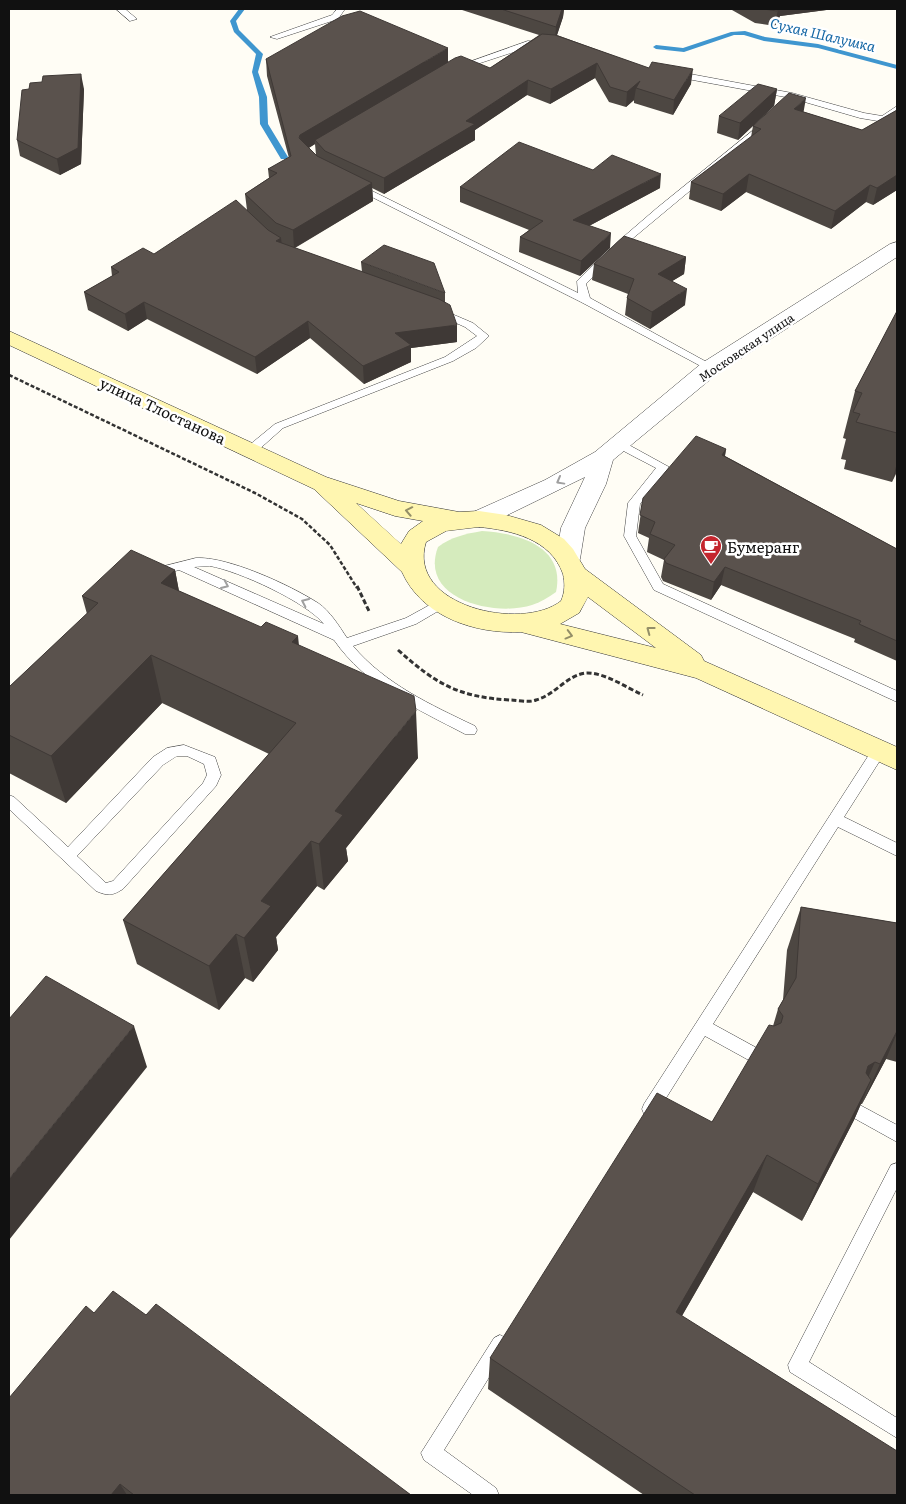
<svg xmlns="http://www.w3.org/2000/svg" width="906" height="1504" font-family="Literata,serif">
<rect width="100%" height="100%" fill="#fffdf5"/>
<!-- green -->
<path fill="#d5ebbd" d="M482,531C518,533 566,546 556,592C549,597 541,602 532,605C496,617 418,600 438,547C451,537 465,534 482,531Z"/>
<g fill="none" stroke-linecap="round" stroke-linejoin="round">
<!-- stream -->
<path fill="#3f96cf" fill-rule="evenodd" d="M239,9H245L236,21L239,30L263,54L258,72L267,97L268,124L288,157L287,159H281L260,124L259,97L252,72L256,54L234,32L230,21Z
M745,31L765,37L818,44L897,65V69L818,48L764,41L744,35H734L684,52L656,49L653,47L656,45L683,48L731,32Z"/>
<!-- service casing -->
<g stroke="#444" stroke-width="1">
<path id="service" d="M116,9H125L137,19L130,21Z
M337,9H345L338,19L277,39L270,37L332,15Z
M528,41L543,42L547,44L543,46H532L462,69L455,67Z
M674,71L792,93L864,113L882,116L897,106V113L884,122L860,118L791,98L671,76V72Z
M766,120L770,123L769,125L620,249L586,284L590,298L714,366V370L710,371L581,302L352,187L360,185L578,293L577,281L614,245L657,208Z
M438,308L473,323L489,336L476,348L453,361L283,428L255,453H247V447L275,424L445,357L477,336L465,327L434,313L433,311Z
M618,439L669,467L640,504L636,536L663,584L897,691V702L654,590L624,536L628,503L656,468L614,446L612,443Z
M196,558C227,556 290,585 318,603C330,611 339,626 347,638L406,618L437,601H445L447,604L445,607L416,624L353,646C385,684 431,705 475,726L477,730L475,734H465C417,709 366,686 334,640L179,570L153,577L147,573L149,570ZM210,566C239,571 306,602 324,624L194,567Z
M184,745L215,757L221,775L216,786L123,889C112,896 108,896 96,891L9,809V795L14,797L68,847L153,757L167,748ZM177,756H187L204,764L207,775L203,783L113,881L106,883L77,856L163,765Z
M879,746L884,747L886,751L844,817L897,843V856L838,827L713,1024L766,1053L768,1058L766,1063L760,1065L754,1063L705,1036L656,1114L650,1117L644,1114L642,1109L644,1104L874,747Z
M858,1104L897,1125V1142L852,1117L850,1112L852,1107Z
M897,1163V1188L809,1362L897,1418V1438L790,1372L788,1365L891,1165Z
M500,1335L506,1338L509,1344L506,1350L444,1450L496,1488L499,1495H473L424,1460L421,1453L494,1338Z"/>
</g>
<!-- minor casing -->
<g stroke="#444" stroke-width="1">
<path id="minor" d="M897,242V257L718,373L613,460L606,484L585,528L580,559L577,565L568,567L559,565L556,559L561,528L585,477L487,525L479,527L471,525L467,519L471,513L545,480L595,452L702,363L890,244Z"/>
</g>
<!-- secondary casing -->
<g stroke="#333" stroke-width="1">
<path id="secondary" d="M9,331L326,477L399,501L459,512L479,511L506,515L541,525L564,539L573,549L585,569L701,655L704,661L897,747V770L696,678L521,632C475,634 422,617 402,572L314,489L9,345ZM356,503L395,516L423,521L409,531L401,544ZM479,527C511,530 551,539 563,574C565,583 565,592 561,601C522,632 406,606 426,542L446,531ZM588,597L656,648L560,624L579,613Z"/>
</g>
<!-- path-far1 -->
<path stroke="#333" stroke-width="2.5" stroke-dasharray="4 2" stroke-linecap="butt" d="M9,375L255,493L302,519L330,545L357,588"/>
<!-- path -->
<path stroke="#333" stroke-width="3" stroke-dasharray="5 2.5" stroke-linecap="butt" d="M357,586L369,611
M398,650C436,684 458,697 510,700C518,700 529,703 536,700C555,695 567,675 586,673C604,672 627,688 643,695"/>
<!-- service -->
<use href="#service" fill="#fff" fill-rule="evenodd"/>
<!-- minor -->
<use href="#minor" fill="#fff" fill-rule="evenodd"/>
<!-- secondary -->
<use href="#secondary" fill="#fff6b0" fill-rule="evenodd"/>
</g>
<!-- wall -->
<path fill="#4d4742" fill-rule="evenodd" d="M459,9H564L563,17L557,35L691,84L673,115L634,103V100L626,107L609,102L595,78L550,104L527,95L475,130V140L384,194L372,188L373,201L295,248L362,272L361,262L445,293V302L457,342L411,348V362L364,384L310,338L257,374L147,319L128,331L88,310L84,292L112,276L111,267L154,254L247,210L245,194L269,178L268,169L289,158L267,76L266,59L448,62L490,68L539,35ZM315,144L316,155L309,148Z
M732,9H834L780,16L775,26L755,23L732,10Z
M84,89L81,164L60,175L20,156L17,140Z
M777,89L774,106L738,140L717,133L719,116Z
M897,110V190L873,205L866,202L831,229L746,192L721,211L689,199L691,182L751,137L753,126L804,112L862,130Z
M593,170L660,188L589,226L610,248L580,276L519,252L520,237L529,230L460,202V187Z
M686,257L684,274L672,281L685,305L650,329L625,315L627,298L628,294L592,280L594,264Z
M897,311V474H896L892,482L844,469L846,460L841,459L846,439L843,438L855,391Z
M726,449L725,456L897,549V661L854,642L855,639L721,585L711,600L663,581L661,577L664,560L647,552L649,538L638,533L643,498Z
M175,570L179,591L299,645L418,758L346,848L348,861L324,890L317,886L276,937L278,950L253,982L245,978L219,1010L137,964L123,920L269,754L162,703L66,803L9,773V687L87,614L82,596Z
M801,907L897,923V1062L886,1059L862,1104H861L854,1120L802,1221L753,1192L682,1316L897,1495H644L488,1389L490,1358L712,1122L773,1026L778,1009L783,1000L787,950Z
M94,1313L146,1315L411,1495H9Z"/>
<!-- shaded-wall -->
<path fill="#3f3936" d="M562,9H564L563,17L555,41L556,27Z
M778,9H834L780,16L775,26Z
M448,48V65L315,140V144L301,152L300,135Z
M597,63L595,78L550,104L551,89Z
M693,69L691,84L673,115L674,100Z
M81,74L84,89L81,164L60,175L57,159Z
M528,80L527,95L475,130V140L384,194V178L466,121Z
M640,81L636,88L634,100L626,107L627,92Z
M777,89L774,106L738,140L740,123Z
M806,98L803,115L794,109Z
M661,174L660,188L572,235L573,220Z
M749,174L746,192L721,211L723,194Z
M897,175V190L873,205L877,188Z
M372,183L373,201L294,248L293,230Z
M870,185L866,202L831,229L835,211Z
M611,233L610,248L580,276L581,261Z
M281,238L283,255L276,241Z
M686,257L684,274L656,291L658,274Z
M687,289L685,305L650,329L652,312Z
M144,302L147,319L128,331L125,314Z
M308,321L310,338L257,374L255,357Z
M457,325V342L411,348V362L364,384L363,366L395,333Z
M726,449L723,467L722,455Z
M897,463V468L892,482Z
M725,567L721,585L711,600L714,582Z
M175,570L184,619L161,583Z
M298,636L303,684L292,642Z
M151,655L162,703L66,803L51,756Z
M416,711L418,758L346,848L348,861L324,890L319,844L335,811Z
M311,841L317,886L276,937L278,950L253,982L244,938L261,901Z
M236,934L245,978L219,1010L209,966Z
M134,1026L147,1067L9,1240V1179Z
M897,1031V1033L886,1059L862,1104L880,1064Z
M875,1062L857,1102L868,1066Z
M871,1080L854,1120L802,1221L818,1184Z
M767,1155L753,1192L665,1345L676,1312Z
M120,1484L127,1495H111Z"/>
<!-- building -->
<path fill="#5a524d" stroke="#3f3936" d="M501,9H562L556,27Z
M763,9H778L777,11Z
M360,11L448,48L300,135L299,138L317,156L372,183L293,230L276,223L245,194L277,173L268,169L291,156L266,59L342,16Z
M542,34L555,35L649,68L652,62L693,69L674,100L636,88L640,81L627,92L610,87L597,63L551,89L528,80L466,121L475,124L384,178L325,151L315,140L455,58L461,56L490,68Z
M81,74L78,148L57,159L17,140L22,90L29,89L30,83L42,82L43,76Z
M758,84L777,89L740,123L719,116Z
M789,93L806,98L794,109L862,130L897,110V175L877,188L870,185L835,211L749,174L723,194L691,182L761,129L753,126Z
M519,142L593,170L612,155L661,174L573,220L611,233L581,261L520,237L543,221L460,187Z
M236,200L268,230L281,238L276,241L439,299L450,305L457,325L395,333L411,345L363,366L308,321L255,357L144,302L125,314L84,292L119,272L111,267L143,248L154,254Z
M624,236L686,257L658,274L687,289L652,312L627,298L634,279L594,264Z
M384,245L434,263L445,293L361,262Z
M897,311V433L856,422L860,414L853,412L862,393L855,391Z
M696,436L726,449L722,455L897,549V641L859,624L861,621L725,567L714,582L666,563L664,559L675,545L650,534L655,522L640,515L643,498Z
M131,550L175,570L161,583L261,627L266,622L298,636L292,642L414,696L416,711L335,811L343,815L319,844L311,841L261,901L271,906L244,938L236,934L209,966L123,920L296,723L151,655L51,756L9,735V687L98,603L82,596Z
M801,907L897,923V1031L880,1064L875,1062L868,1066L866,1073L871,1080L818,1184L767,1155L676,1312L897,1451V1495H695L490,1358L657,1093L712,1122L769,1025L774,1026L781,1023L783,1016L778,1009L796,978Z
M46,976L134,1026L9,1179V1019Z
M113,1291L146,1315L156,1304L411,1495H134L120,1484L111,1495H9V1398L86,1306L94,1313Z"/>
<!-- one-way arrows -->
<defs><path id="oneway-chevron" d="M-2-3.5L2.5 0L-2 3.5" fill="none" stroke-width="1.6" stroke-linecap="round" stroke-linejoin="round" transform="scale(1.25)"/></defs>
<g stroke="#a0a0a0">
<use href="#oneway-chevron" transform="translate(560 481) rotate(151)"/>
<use href="#oneway-chevron" transform="translate(225 585) rotate(24)"/>
<use href="#oneway-chevron" transform="translate(305 602) rotate(-155)"/>
</g>
<g stroke="#948f68">
<use href="#oneway-chevron" transform="translate(409 511) rotate(-169)"/>
<use href="#oneway-chevron" transform="translate(650 630) rotate(-143)"/>
<use href="#oneway-chevron" transform="translate(569 635) rotate(15)"/>
</g>
<!-- icons -->
<defs>
<g id="cafe-pin" transform="scale(1.125)"><path d="M0 17L-7.5 6A9.5 9.5 0 1 1 7.5 6Z" fill="#c4262e" stroke="#fff"/><path d="M-5.5-4.5H6V0H3Q3 3.5 0 3.5H-2.5Q-5.5 3.5-5.5 0ZM3-3.2v2h1.7v-2ZM-6 4.5H4V6H-6Z" fill="#fff"/></g>
</defs>
<g fill-rule="evenodd">
<use href="#cafe-pin" x="711" y="546"/>
</g>
<g text-anchor="middle" dominant-baseline="central" stroke-width="5" stroke-linejoin="round" paint-order="stroke">
<!-- far-street labels -->
<g font-size="12" fill="#111" stroke="#fff">
<text transform="translate(746 347) rotate(-34)">Московская улица</text>
</g>
<!-- far-water labels -->
<g font-size="14" font-style="italic" fill="#1768a6" stroke="#fff">
<text transform="translate(823 34) rotate(13)">Сухая Шалушка</text>
</g>
<!-- street labels -->
<g font-size="15" fill="#111" stroke="#fff">
<text transform="translate(163 410) rotate(25)">улица Тлостанова</text>
</g>
<!-- poi labels -->
<g font-size="15" fill="#111" stroke="#fff" text-anchor="start">
<text x="727" y="546">Бумеранг</text>
</g>
</g>
<!-- border -->
<rect width="906" height="1504" fill="none" stroke="#111111" stroke-width="20"/>
</svg>
